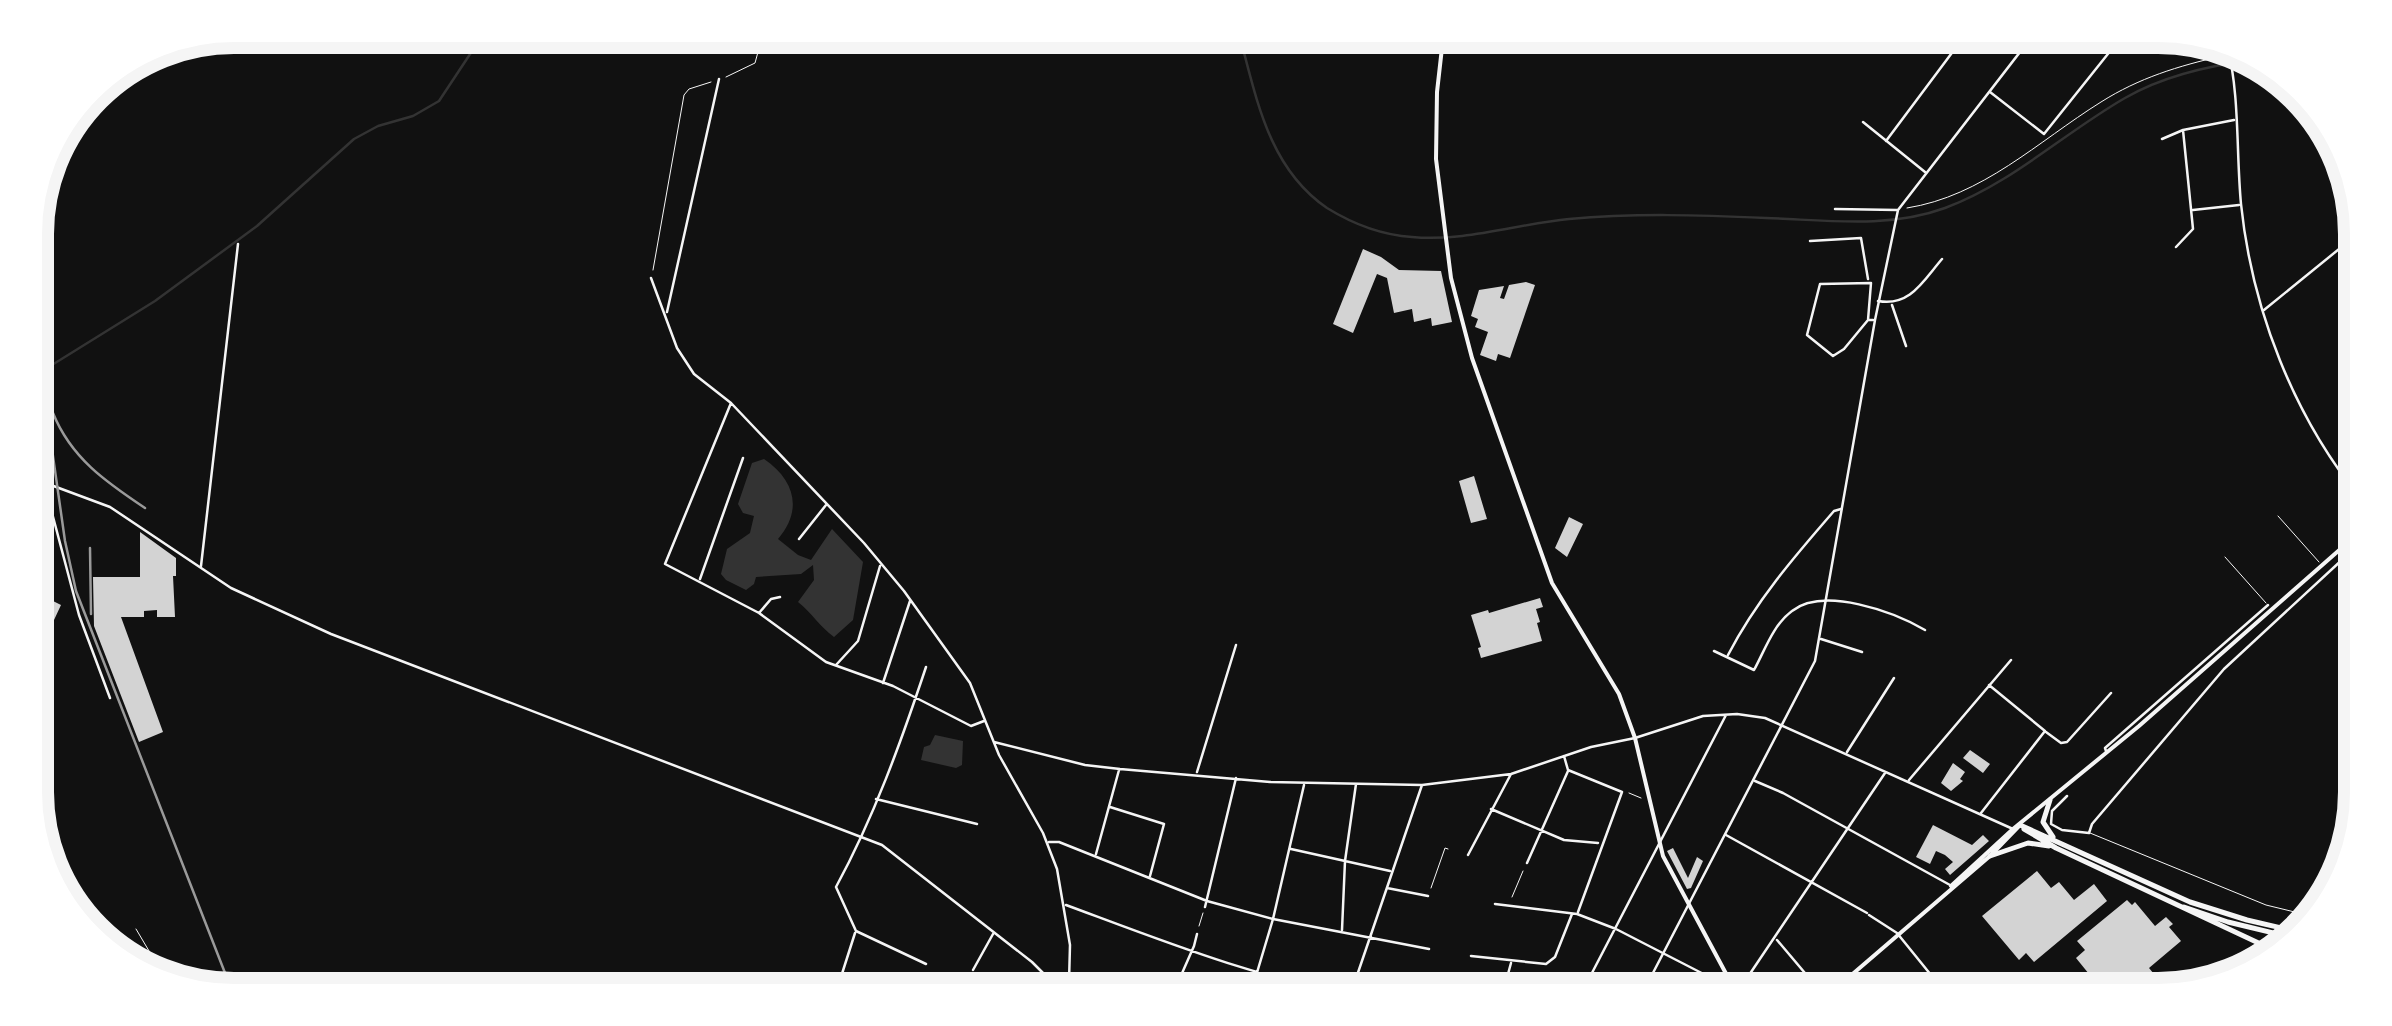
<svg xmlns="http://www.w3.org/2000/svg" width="2392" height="1026" font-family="'Roboto Serif',serif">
<rect width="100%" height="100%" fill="#111"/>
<!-- water -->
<path fill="#333" d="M764,459C795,480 803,510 778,539L798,555L811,560L832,529L863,562L853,620L834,637C820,627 812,613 798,602L814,580L813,565L801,574L756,577L754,584L746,590L726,580L721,574L727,549L750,533L754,516L743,513L738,504L752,463Z
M935,735L963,741L962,765L956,768L921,760L924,747L930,745Z"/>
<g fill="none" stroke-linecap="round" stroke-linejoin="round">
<!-- stream -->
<path stroke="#333" stroke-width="2.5" d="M1238,30C1256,95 1267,167 1327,208C1353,224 1381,235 1412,237C1464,242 1517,224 1569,219C1634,213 1701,215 1766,218C1826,220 1888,229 1945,208C2012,183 2064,133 2125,98C2163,76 2212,65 2255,60
M31,378L155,301L257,226L354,139L378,126L413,116L439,101L486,30"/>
</g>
<!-- building -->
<path fill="#d3d3d3" d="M1363,249L1381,257L1399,270L1441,271L1452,322L1432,326L1431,318L1414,322L1412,309L1394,313L1387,278L1377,274L1353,333L1333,324Z
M1526,282L1535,285L1510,358L1498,354L1496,361L1480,355L1488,332L1475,327L1478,319L1471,316L1479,290L1504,286L1500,298L1504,299L1509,285Z
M1474,476L1487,519L1471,523L1459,481Z
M1569,517L1583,524L1567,557L1555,548Z
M140,532L176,558V576H173L175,617H157V610L144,611V617H121L163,732L139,742L94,626L93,577H140Z
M32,583L44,589L41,595L61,605L33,665Z
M1540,598L1543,607L1536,609L1540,622L1537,623L1542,641L1481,658L1478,648L1481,647L1471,615L1488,610L1489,613Z
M1970,750L1990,764L1983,773L1963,758Z
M1953,763L1965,772L1960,779L1963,781L1951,791L1941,783Z
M1933,825L1972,845L1983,835L1989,841L1950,875L1945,869L1953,862L1945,855L1936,851L1930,864L1916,857Z
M1673,848L1688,878L1697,857L1703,861L1691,888L1687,889L1667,851Z
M2037,871L2051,888L2059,882L2074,900L2094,884L2107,901L2034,962L2026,953L2019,960L1982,916Z
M2127,900L2132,905L2135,902L2155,926L2166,917L2173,924L2169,927L2181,941L2149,968L2159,980L2141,996H2092L2080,981L2089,974L2076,958L2085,950L2077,941Z
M2061,972L2081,996H2033Z"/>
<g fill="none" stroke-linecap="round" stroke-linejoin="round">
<!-- path -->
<path stroke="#f5f5f5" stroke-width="1" d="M726,77L755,63L764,30
M1907,208C1983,196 2037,142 2101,102C2139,78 2178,66 2222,56
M653,270L684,95L689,89L711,82
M1629,793L1641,798
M1431,888L1445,848L1448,849
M1512,897L1523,871
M1199,926L1203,913"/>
<!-- service -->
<path stroke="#f5f5f5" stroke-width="1" d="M2278,516L2319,562
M2225,557L2266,603
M2090,833L2266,905L2311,916
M136,929L168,983"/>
<!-- minor -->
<path stroke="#f5f5f5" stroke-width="2.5" d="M1990,92L2044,134L2127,30
M1863,122L1925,172
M2162,139L2183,130L2234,120
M1886,141L1969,30
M1835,209L1897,210
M2193,210L2239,205
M1810,241L1861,238L1868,279
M2176,247L2193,229L2183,130
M651,278L677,348L694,374L731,403L864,543L904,591L970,683L999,755L1043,833L1057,869L1070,945L1069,982L1061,996
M1878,301C1910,307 1923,281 1942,259
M1892,305L1906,346
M2264,310L2360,232
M667,312L719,79
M1868,320L1871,283L1820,284L1807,335L1833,356L1844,349L1868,320H1873
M731,403L665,564L759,613L826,662L893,686L971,726L984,721
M32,506L52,513L79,615L110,698
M799,539L826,505
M201,566L238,244
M700,579L743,458
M759,613L771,599L780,597
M1821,639L1862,652
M1714,651L1754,670C1765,650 1773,625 1792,611C1824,586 1894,612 1925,630
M1728,655C1756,601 1794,557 1834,511L1841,509
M836,665L858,641L880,566
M883,683L910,601
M2046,732L2061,743L2067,742L2111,693
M994,742L1085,765L1120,769L1270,782L1422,785L1511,774L1591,747L1635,738L1703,716L1737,714L1765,718L2013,829
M2106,751L2105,748L2268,605
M1847,752L1894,678
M1564,756L1568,770L1622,792L1578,912
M1197,772L1236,645
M1909,780L2011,660
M1755,781L1783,793L1950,885
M2067,796L2052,811L2051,824L2062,830L2089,833L2092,824L2224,669L2344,558L2361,552
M876,799L977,824
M1110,807L1164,824L1150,876
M1491,809L1564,840L1598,843
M1981,813L2045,731L1989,685
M1726,835L1867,913
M1049,842H1059L1207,901L1273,919L1429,949
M1291,849L1390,871
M1096,854L1119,770
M1468,855L1511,774
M1527,863L1568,771
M1387,888L1428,896
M1495,904L1577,914L1616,929L1723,984
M1066,905C1163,941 1260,980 1362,996
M1205,907L1236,778
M1869,915L1897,933L1948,996
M1342,930L1345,861L1356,784
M1777,940L1821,992
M1471,956L1546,964L1555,957L1572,914
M926,964L856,931L836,887C874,817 901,742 926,667
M973,970L993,934
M829,996L840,980L855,933
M1172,996L1194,946L1197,934
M1250,996L1273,919L1304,785
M1350,996L1422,785
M1502,996L1511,963
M1580,996L1726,715
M1735,996L1885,773"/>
<!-- tertiary -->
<path stroke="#f5f5f5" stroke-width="2.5" d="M2227,44C2240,96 2236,151 2241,204C2252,310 2294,417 2361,499
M32,478L110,507L231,588L331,634L882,845L1032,962L1066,996
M1641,996L1815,661L1875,320L1898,210L2037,30"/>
<!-- secondary -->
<path stroke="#f5f5f5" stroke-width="4" d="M1444,30L1437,92L1436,159L1451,278L1472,358L1552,583L1619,694L1635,738L1663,856L1738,996"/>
<!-- primary -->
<path stroke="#f5f5f5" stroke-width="4" d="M1951,886L2013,829L2139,726L2361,531
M1827,996L1990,856L2020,825"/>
<!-- motorway -->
<path stroke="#f5f5f5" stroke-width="5" d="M2050,800L2043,822L2053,837
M2020,825L2190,902L2247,920L2299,932
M34,828L43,850
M2024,829L2056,848L2282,954
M1990,856L2028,843L2049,846
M2184,907L2228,922L2294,938"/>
<!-- rail -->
<path stroke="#9a9a9a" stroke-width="2.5" d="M31,301L65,541L76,591L234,996
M53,413C71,458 106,482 145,508
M90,548L91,614"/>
</g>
<!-- crop -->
<path d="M0 0H2392V1026H0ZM234 48H2158A186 186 0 0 1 2344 234V792A186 186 0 0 1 2158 978H234A186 186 0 0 1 48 792V234A186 186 0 0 1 234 48Z" fill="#fff" fill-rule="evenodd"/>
<path fill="none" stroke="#f5f5f5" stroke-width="12" d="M234 48H2158A186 186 0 0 1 2344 234V792A186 186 0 0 1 2158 978H234A186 186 0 0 1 48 792V234A186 186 0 0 1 234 48Z"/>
</svg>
